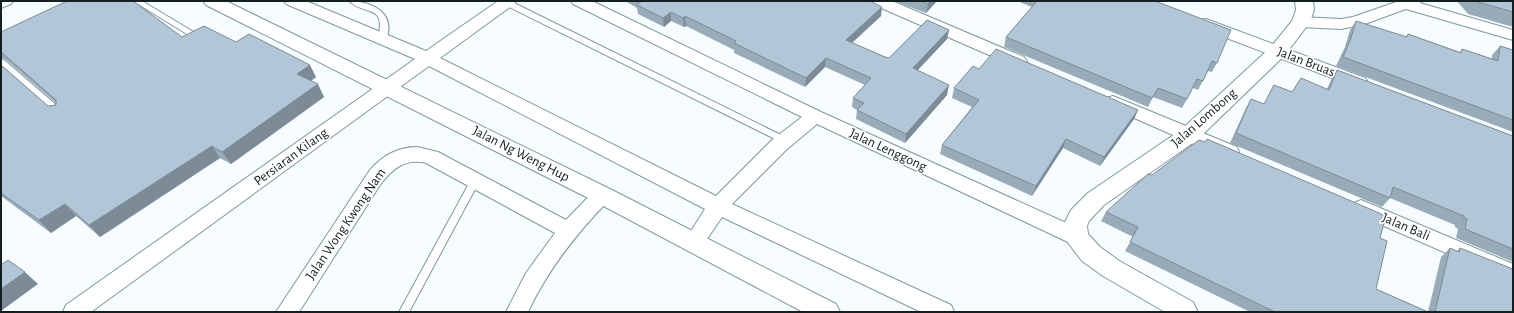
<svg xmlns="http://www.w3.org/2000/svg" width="1514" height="313" font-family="'Alegreya Sans',sans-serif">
<rect width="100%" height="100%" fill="#f7fdfe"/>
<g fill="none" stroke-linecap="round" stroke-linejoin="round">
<!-- lane casing -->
<g stroke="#7c999d" stroke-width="2">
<path id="lane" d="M133,1H142L202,37L201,39H195Z
M349,1C372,1 398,14 385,41H382L378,39C386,3 367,17 349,1Z
M503,1H510L787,138L788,140L784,143L781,142L503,4Z
M1,59L4,60L63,111L64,113L63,115H57L1,66Z
M475,177L478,178L480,180L409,312H399L472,178Z"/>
</g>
<!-- street casing -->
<g stroke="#7c999d" stroke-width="2">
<path id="street" d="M1,1H13L11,4L1,8Z
M284,1H306L426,51L498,1H516L514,4L440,58L716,196L772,140L802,117L573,4L571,1H592L821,112L1084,231L1087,237L1084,243L1077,245L1070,243L817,124L786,150L732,204L951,305L954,312H921L722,217L701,248L694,250L687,248L684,242L705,209L429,66L91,312H63L66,305L415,59L286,4Z
M870,1H892L1024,57L1027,61L1024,65L1018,67L1012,65L872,4Z
M1399,1H1422L1420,3L1513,30V40L1406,9L1362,25L1341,29L1301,27L1295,26L1293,22L1295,18L1301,17L1341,19L1353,17Z
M1206,19L1365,78L1368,82L1365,86L1359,88L1353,86L1200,28L1198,24L1200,20Z
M1113,96L1237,147L1239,152L1237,157L1230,159L1223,157L1107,106L1104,102L1107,98Z
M417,147L438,152L566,220L595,190L602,187L609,190L612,195L609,200C576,234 548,269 528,312H506L526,273L555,233L426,163C405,158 392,169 380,185L299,312H276L370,170C382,156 398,147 417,147Z
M1361,200L1513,264V282L1354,213L1351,208L1354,203Z"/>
</g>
<!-- secondary casing -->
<g stroke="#7c999d" stroke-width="2">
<path id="secondary" d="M203,1H226L610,189L836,304L840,312H803L594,201L206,5Z
M1295,1H1313L1314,10L1310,22L1285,55L1197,140L1104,205L1089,221L1087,226L1088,234L1100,247L1121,262L1193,302L1197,310L1196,312H1165L1103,276L1082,261L1069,244L1065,237L1063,226L1071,210L1088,193L1181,130L1271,47L1292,21L1296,10Z"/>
</g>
<!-- lane -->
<use href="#lane" fill="#fff" fill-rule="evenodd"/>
<!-- street -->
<use href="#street" fill="#fff" fill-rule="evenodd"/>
<!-- secondary -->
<use href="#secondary" fill="#fff" fill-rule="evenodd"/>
</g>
<!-- wall -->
<path fill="#98abb9" d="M625,1H870L881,16L852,43L885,57L889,58L949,30L947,39L918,70L947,95L905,143L856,119L857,110L852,107L853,98L865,85L825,67L805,87L734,53V50L686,26L684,27L671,21L664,27L638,14L637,8Z
M894,1H937L926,13Z
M1017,1H1155L1217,63L1212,72L1208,71L1198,90L1193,88L1182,108L1153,97L1148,107L1004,47L1006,37L1032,7Z
M1457,1H1513V27L1468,14Z
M1356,21L1406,37L1408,34L1460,52L1462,49L1492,59V55L1500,46L1513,50V132L1336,66L1345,47L1350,30Z
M1,32L182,37L236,42L316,77L311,81L324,97L231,164L220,158L100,237L76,216L51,233L1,196V65L48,106L56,105V103L5,59L1,58Z
M979,69L1138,110L1134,119L1100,166L1063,148L1032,196L940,154L942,145L972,107L952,98L954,88Z
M1337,70L1513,136V262L1456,238L1458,229L1455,227V225L1390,198L1382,207L1230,143L1246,108L1251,99L1264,104L1274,85L1292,92L1327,89L1331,80Z
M1152,175L1380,238L1376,289L1428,312H1250L1125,251L1133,237L1101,221L1106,212Z
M1450,248L1457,251L1460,248L1513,312H1428L1441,257Z"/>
<!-- shaded-wall -->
<path fill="#7c8b96" d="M930,1H937L926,13L928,4Z
M882,7L881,16L845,49L846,40Z
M671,12V21L664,27L663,18Z
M685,16L686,26L684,27L683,18Z
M949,30L947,39L911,77L913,68Z
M826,58L825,67L805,87L806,78Z
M310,65L316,77L303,86L297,74Z
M318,84L324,97L231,164L222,152Z
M949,85L947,95L905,143L906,134Z
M1138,110L1134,119L1100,166L1104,157Z
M1066,139L1063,148L1032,196L1036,186Z
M212,146L220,158L100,237L89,225Z
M65,204L76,216L51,233L39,220Z
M25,272L38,284L1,311V289Z"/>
<!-- building -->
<path fill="#b1c7d7" stroke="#7c8b96" d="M67,1H133L182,37L204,26L236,42L249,34L310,65L297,74L318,84L222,152L212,146L89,225L65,204L39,220L1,193V65L48,106L56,105V100L1,52V32Z
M641,1H870L882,7L846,40L885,57L889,58L927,20L949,30L913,68L949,85L906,134L857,110L864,103L853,98L871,78L826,58L806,78L734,43L736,41L685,16L683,18L671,12L663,18L637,5L642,1Z
M920,1H930L928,4Z
M1037,1H1155L1231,30L1217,63L1212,61L1203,81L1197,79L1187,99L1158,88L1152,98L1006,37Z
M1477,1H1513V12L1478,2Z
M1356,21L1407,37L1408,34L1461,53L1462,49L1498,61L1500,46L1513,50V120L1343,57L1351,38Z
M996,49L1138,110L1104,157L1066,139L1036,186L942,145L979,100L954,88L973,66L979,69Z
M1337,70L1513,136V249L1465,229L1467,219L1464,218V216L1393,187L1390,198L1236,133L1251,99L1264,104L1274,85L1292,92L1301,78L1329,90Z
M1207,139L1386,216L1380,238L1387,241L1376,289L1428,312H1275L1130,242L1138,227L1106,212L1148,174L1152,175L1199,140L1205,142Z
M1450,248L1459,252L1460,248L1513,269V312H1435Z
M8,260L25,272L1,289V265Z"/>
<g text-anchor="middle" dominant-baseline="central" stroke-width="3.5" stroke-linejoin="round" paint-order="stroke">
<!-- street labels -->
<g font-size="14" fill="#131f20" stroke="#fff">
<text transform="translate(1306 62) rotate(21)">Jalan Bruas</text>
<text transform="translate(1204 118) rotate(-41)">Jalan Lombong</text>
<text transform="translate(888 150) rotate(25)">Jalan Lenggong</text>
<text transform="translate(521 154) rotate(27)">Jalan Ng Weng Hup</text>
<text transform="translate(291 157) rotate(-36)">Persiaran Kilang</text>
<text transform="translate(346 224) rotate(-56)">Jalan Wong Kwong Nam</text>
<text transform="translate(1406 227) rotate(23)">Jalan Bali</text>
</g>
</g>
<!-- border -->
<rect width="1514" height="313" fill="none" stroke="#131f20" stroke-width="4"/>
</svg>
